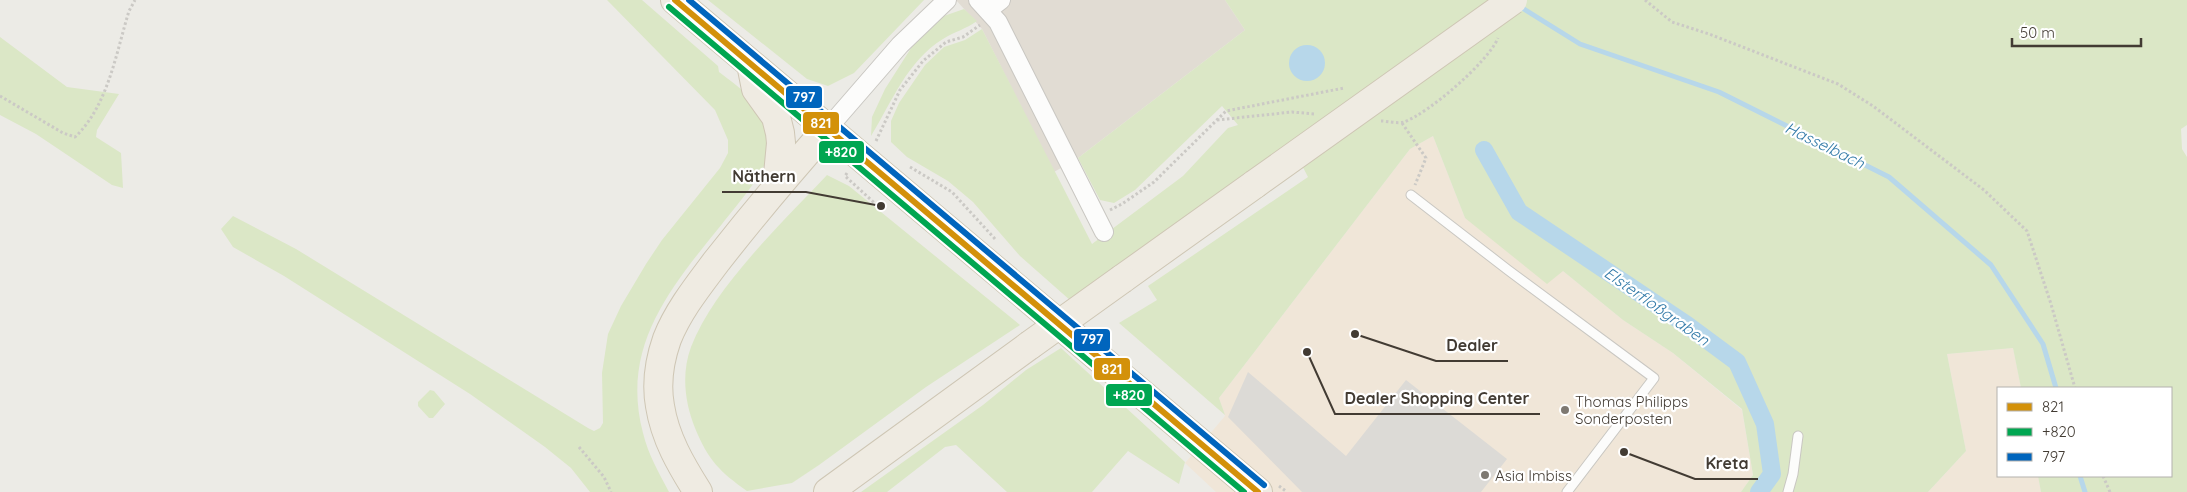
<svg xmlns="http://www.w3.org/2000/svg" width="2187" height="492" font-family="Quicksand,sans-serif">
<rect width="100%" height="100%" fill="#ecebe6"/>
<!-- residential -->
<path fill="#e1dcd3" d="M956,0H1225L1245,30L1078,158L1054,172L982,29Z"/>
<!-- commercial -->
<path fill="#f0e6d8" d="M1433,136L1465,218L1563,271L1623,320L1673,353L1742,410L1753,475L1741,492H1216L1185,463L1225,416L1219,398L1410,149Z
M2013,348L2021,388H1998V476H2038L2041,492H1928L1966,451L1947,354Z"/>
<!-- green -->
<path fill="#dbe7c6" d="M607,0H642L718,66L719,72C746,93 764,103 768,140C768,144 769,150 768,155C763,176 736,206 722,224C671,287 620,346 643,433C648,454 659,473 669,492H590L571,468L545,447L470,394L284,276L233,247L221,229L233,216L296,249L588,428L594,431L600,428L603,423L602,373L608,334L621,306L646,264L662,240L720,168L728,153V140L715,110Z
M708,0H924L854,73L828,86L807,79Z
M1225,0H2187V125L2181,129L2182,149L2187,157V492H2041L2038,476H2171V388H2021L2013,348L1947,354L1966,451L1928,492H1741L1753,475L1742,409L1673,353L1623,320L1563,271L1547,284L1465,218L1433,136L1410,149L1219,398L1225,415L1119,323L1157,300L1148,286L1308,177L1291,144L1113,269L1071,301L1020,256L973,202L948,181L907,157L891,142V121L899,103L925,65L944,47L965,40L982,29L1092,244L1183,176L1228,128L1238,125L1222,106L1135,190L1114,203L1100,200L1078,158L1245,30Z
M964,9L977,21C966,29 954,32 943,39C907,61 892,102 871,136L872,117L885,89L913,45L941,17Z
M0,37L67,87L119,94L97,130L96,137L121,153L123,188L112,185L36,134L0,115Z
M827,175L849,186L1020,325L926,387L819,465L792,483L747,491C720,472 708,460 695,428C685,403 681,374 691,347C714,287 783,222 827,175Z
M1061,348L1185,462L1179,484L1128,451L1092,492H1007L956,445L945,447L887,492H861L983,405L1026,370Z
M430,390L434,391L445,404L433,418H429L418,406V402Z"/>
<!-- parking -->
<path fill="#dcdad6" d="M1248,372L1346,456L1406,380L1507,459L1481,492H1302L1228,417Z"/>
<!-- water -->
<path fill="#b7d7ea" d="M1289 63a18 18 0 1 1 36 0a18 18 0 1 1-36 0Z"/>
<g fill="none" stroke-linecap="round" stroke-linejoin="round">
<!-- stream -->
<path stroke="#b7d7ea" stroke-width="5" d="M1519,6L1580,44L1719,92L1889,177L1991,265L2043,344L2056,388
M2080,476L2085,492"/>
<!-- canal -->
<path stroke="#b7d7ea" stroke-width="18" d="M1484,150L1519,212L1687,325L1737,362L1765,424L1772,474L1759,492"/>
<!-- service casing -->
<g stroke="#c9c7c2" stroke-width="11">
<path id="service" d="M1411,195L1508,270L1654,378L1567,492
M1788,492L1793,474L1798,436"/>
</g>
<!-- minor casing -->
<g stroke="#c9c7c2" stroke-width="20">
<path id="minor" d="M978,0L998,22L1003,32L1104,232
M988,10L1001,0
M828,128L900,45L947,0"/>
</g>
<!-- primary casing -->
<g stroke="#cec6b4" stroke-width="30">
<path id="primary" d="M675,0L1258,492
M752,69L756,89L776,117L780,133L781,143L777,185
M1122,279L1255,184
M698,492C681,465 665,438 660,406C656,384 660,359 667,339C678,311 698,286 716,262C752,216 789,172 828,128
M828,492L1030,345"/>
</g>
<!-- path -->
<path stroke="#cbc9c5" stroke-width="3" stroke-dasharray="2.5 2.5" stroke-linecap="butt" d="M1645,0L1672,22L1709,34L1838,84L1873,106L1984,190L2027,231L2051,304L2075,388
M0,96L63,133L75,137C108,106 116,53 129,11L135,0
M1217,120L1292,112L1315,114
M1381,121C1387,121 1398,124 1404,122C1429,113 1488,62 1498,38
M1402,123L1426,158L1415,185
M876,141L900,90L923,61L946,42L963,37L980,25
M910,167L952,192L996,240
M847,173L845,176L880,208
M1110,210L1122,204L1154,182L1226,111L1344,88
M579,447L604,477L611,492
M2103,476L2110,492
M1279,486L1287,492"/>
<!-- service -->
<use href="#service" stroke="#fcfcfb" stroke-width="9"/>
<!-- minor -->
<use href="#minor" stroke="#fcfcfb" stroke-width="18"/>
<!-- primary -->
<use href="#primary" stroke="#efebe2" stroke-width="28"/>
<!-- primary-bridge casing -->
<g stroke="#cec6b4" stroke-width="30" stroke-linecap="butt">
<path id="primary-bridge" d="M1255,184L1513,0
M1030,345L1122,279"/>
</g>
<!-- primary-bridge -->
<use href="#primary-bridge" stroke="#efebe2" stroke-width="28"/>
<!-- bus-1 casing -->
<g stroke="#fff" stroke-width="10">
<path id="bus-1" d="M675,0L1258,492"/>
</g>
<!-- bus-2 casing -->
<g stroke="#fff" stroke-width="10">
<path id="bus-2" d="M669,7L1244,492"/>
</g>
<!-- bus-3 casing -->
<g stroke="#fff" stroke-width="10">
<path id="bus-3" d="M689,0L1264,485"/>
</g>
<!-- bus-1 -->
<use href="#bus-1" stroke="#d3910a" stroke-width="6"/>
<!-- bus-2 -->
<use href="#bus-2" stroke="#00a651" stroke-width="6"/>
<!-- bus-3 -->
<use href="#bus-3" stroke="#0065bd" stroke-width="6"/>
</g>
<!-- markers -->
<g fill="#7e7972" stroke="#fff" stroke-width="2">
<circle cx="1565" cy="410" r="5"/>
<circle cx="1485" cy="475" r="5"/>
</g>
<g text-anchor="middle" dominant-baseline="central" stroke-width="4.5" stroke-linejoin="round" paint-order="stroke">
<!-- poi labels -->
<g font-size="15" fill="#423b33" stroke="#fff" text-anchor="start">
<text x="1575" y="401">Thomas Philipps<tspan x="1575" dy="17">Sonderposten</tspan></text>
<text x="1495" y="475">Asia Imbiss</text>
</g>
<!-- water labels -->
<g font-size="16" font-style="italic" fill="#327aa8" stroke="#fff">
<text transform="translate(1825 145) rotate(26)">Hasselbach</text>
<text transform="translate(1657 306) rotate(35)">Elsterfloßgraben</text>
</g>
</g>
<!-- callouts -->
<path fill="none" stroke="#423b33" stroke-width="2" d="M881 206L806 192H722M1355 334L1436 361H1508M1307 352L1335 414H1540M1624 452L1695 479H1758"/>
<g fill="#423b33" stroke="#fff" stroke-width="2">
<circle cx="881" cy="206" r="5"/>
<circle cx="1355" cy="334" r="5"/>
<circle cx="1307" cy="352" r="5"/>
<circle cx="1624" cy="452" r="5"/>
</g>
<g font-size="16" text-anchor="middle" font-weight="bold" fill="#423b33" stroke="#fff" stroke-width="4.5" stroke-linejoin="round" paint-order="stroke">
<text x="764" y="182">Näthern</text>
<text x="1472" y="351">Dealer</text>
<text x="1437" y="404">Dealer Shopping Center</text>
<text x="1727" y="469">Kreta</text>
</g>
<g stroke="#fff" stroke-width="2">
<rect x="785" y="85" width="38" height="24" rx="5" fill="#0065bd"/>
<rect x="802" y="111" width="38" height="24" rx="5" fill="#d3910a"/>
<rect x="818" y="140" width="47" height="24" rx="5" fill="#00a651"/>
<rect x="1073" y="328" width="38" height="24" rx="5" fill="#0065bd"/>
<rect x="1093" y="357" width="38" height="24" rx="5" fill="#d3910a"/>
<rect x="1105" y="383" width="48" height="24" rx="5" fill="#00a651"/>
</g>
<g font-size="14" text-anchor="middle" font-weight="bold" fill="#fff">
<text x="804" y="102">797</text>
<text x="821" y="128">821</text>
<text x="841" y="157">+820</text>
<text x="1092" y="344">797</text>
<text x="1112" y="374">821</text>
<text x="1129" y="400">+820</text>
</g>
<!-- legend -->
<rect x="1997" y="387" width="175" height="90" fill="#ffffff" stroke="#b3b1ad"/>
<rect x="2007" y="403" width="25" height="8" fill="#d3910a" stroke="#b3b1ad"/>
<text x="2042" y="412" font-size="15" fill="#423b33">821</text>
<rect x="2007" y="428" width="25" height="8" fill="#00a651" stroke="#b3b1ad"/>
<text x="2042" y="437" font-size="15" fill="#423b33">+820</text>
<rect x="2007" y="453" width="25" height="8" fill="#0065bd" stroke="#b3b1ad"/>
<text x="2042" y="462" font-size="15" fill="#423b33">797</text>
<!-- scale -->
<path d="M2012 38v8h129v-8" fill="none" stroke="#423b33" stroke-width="2.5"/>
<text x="2020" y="38" font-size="15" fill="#423b33" stroke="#ffffff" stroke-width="4" paint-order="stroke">50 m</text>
</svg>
